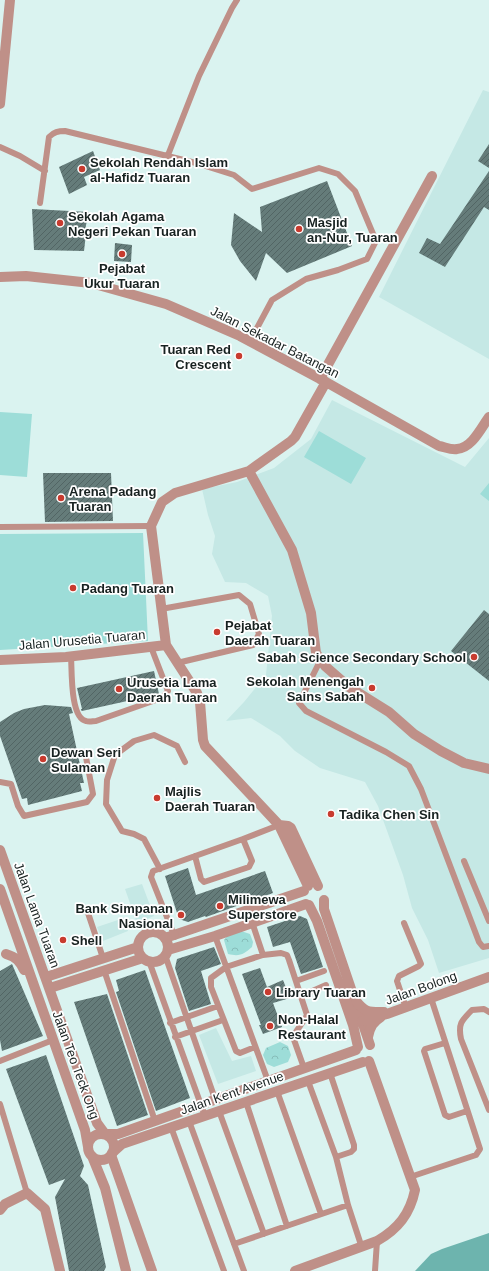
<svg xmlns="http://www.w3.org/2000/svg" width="489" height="1271" font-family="Arial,sans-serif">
<defs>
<pattern id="park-crowns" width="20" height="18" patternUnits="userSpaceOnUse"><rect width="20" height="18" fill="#9dddd8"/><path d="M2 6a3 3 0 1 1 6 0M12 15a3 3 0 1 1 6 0" fill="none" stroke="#86bdb9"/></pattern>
<pattern id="building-hatch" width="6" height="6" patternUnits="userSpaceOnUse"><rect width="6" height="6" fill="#657c7a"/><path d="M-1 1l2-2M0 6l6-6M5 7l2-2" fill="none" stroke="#526564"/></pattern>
</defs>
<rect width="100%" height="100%" fill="#daf3f0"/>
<!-- built -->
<path fill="#c5e8e5" d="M483,90L489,92V359L379,297Z
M332,400L465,467L489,438V958L439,973L428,940L412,908L403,875L378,806L365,782L320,768L295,751L280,736L251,718L226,721L244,702L266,675L272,616L268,596L246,583L225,582L212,554L215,536L208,515L202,489L237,482L274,468L311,439Z
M142,884L154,916L137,923L125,889Z
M124,918L128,931L103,941L97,927Z
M216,1028L232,1061L251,1056L256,1071L218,1084L199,1035Z"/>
<!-- grass -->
<path fill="#9dddd8" d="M0,412L32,414L27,477L0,475Z
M319,431L366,458L351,484L304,457Z
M489,483V501L480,494Z
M143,533L148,641L0,650V534Z"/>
<!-- park -->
<path fill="url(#park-crowns)" d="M241,931L250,934L253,942L252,947C244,954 240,957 228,954L224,940L228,935Z
M280,1042L288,1046L291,1055L288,1062L274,1067L267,1064L263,1055L266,1048Z"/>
<!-- water -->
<path fill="#6db4ae" d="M489,1233V1271H415L431,1254L442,1249Z"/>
<!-- building -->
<path fill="url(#building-hatch)" d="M489,144V168L478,161Z
M93,151L100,170L84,177L87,185L69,194L59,167Z
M489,171V210L484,207L445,267L419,253L427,238L440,244Z
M327,181L352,246L287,273L266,253L256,281L240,261L231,245L234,213L262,232L260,207Z
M32,209L89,212L84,234H86L84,251L34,250Z
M115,243L132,245L131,262L114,261Z
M43,473H111L113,521L45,522Z
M484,610L489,614V681L451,651Z
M154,671L159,694L82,711L81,710V709H82L77,688Z
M45,705L71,707L73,713L69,714L84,783H80L82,791L28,805L27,798L22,799L0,736V722L14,713L24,709Z
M188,868L196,895L265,871L273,893L206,917L205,916L188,922L179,919L165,876Z
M300,916L307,919L323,967L301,974L290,942L273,947L267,927Z
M214,947L221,964L201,971L211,1004L189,1011L175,968L177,959Z
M12,964L43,1036L2,1051L0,1040V971Z
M260,968L267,987L283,980L290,998L273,1003L282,1027L263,1034L259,1025H261L242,974Z
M145,970L190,1098L156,1111L116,992L119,991L116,980Z
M107,994L148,1115L117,1126L74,1002Z
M46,1055L84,1166L80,1176L88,1185L106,1267L104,1271H69L55,1197L65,1179L49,1185L6,1069Z"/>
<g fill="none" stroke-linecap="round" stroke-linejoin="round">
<!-- service -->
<path stroke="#bf9088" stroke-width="6" d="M0,147L20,156L45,171
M168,155L199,76L232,8L237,0
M40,203L49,137C54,132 58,131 65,131L196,163L234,175L252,189L319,168L338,174L355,191L376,241L367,259L338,270L306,279L272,300L250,341
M0,527L151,526
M161,609L239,595L250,604L259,634L253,645L177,663
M71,656C72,670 70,718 86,721C89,722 93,721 96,721L153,701L162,698L168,691L151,647
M321,659L299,703L306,711L386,752L409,766L421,789L479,942L483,947L489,946
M0,782L11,784L18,806L24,816L87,802L93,794L85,752
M195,856L201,879L204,882L249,867L252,861L243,839
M464,861L489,921
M160,869L144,839L134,834L122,831L106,804L107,780L115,755L134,741L154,735L177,746L185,762
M87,910L103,958
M252,922L263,955L281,953L287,955L289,960L307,1015C303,1023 297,1029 293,1037L304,1068
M404,923L421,964L419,966L399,976L397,981L406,1008
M174,935L151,877L153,871L243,839L279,825
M215,936L268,1081
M165,955L215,1099
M149,961L205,1116
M104,970L155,1121
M296,981L324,971
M301,996L326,985
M489,1012L484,1009L472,1010C461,1021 458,1024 461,1039L489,1110
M170,1023L218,1006
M175,1037L223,1020
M445,1043L425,1049L424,1051L445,1115L449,1117L467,1111
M255,1047L240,1053L236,1051L211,987V978L226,967L263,955
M0,1061L53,1040
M330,1073L354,1145V1149L351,1152L336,1157
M308,1081L336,1157L348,1205L362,1248
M277,1091L321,1214
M246,1102L287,1226
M0,1104L27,1193
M219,1111L264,1234
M189,1121L244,1271
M171,1127L224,1271
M410,1177L476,1155L480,1149L431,998
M234,1244L348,1205
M375,1271L377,1241"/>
<!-- minor -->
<path stroke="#bf9088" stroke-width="10" d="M0,277L26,276L91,283L166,304L240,336L326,382L439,446C445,447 451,450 457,449C472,448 481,428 489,417
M320,379L432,176
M249,471L292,550L311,613L316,653L325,666L349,687L389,712L414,734L441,751L464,763L489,769
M0,660L66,657L166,645
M279,825L288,826L291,828L318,886
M308,886L279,825L205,746L203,740L200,702L197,693L166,645L151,526L162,502L175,493L249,471L291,441L295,437L326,382
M324,900V909L370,1045
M309,905L317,921L353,1025L358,1047
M138 947a15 15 0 1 1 30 0a15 15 0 1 1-30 0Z
M174,935L304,891
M168,950L215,936L306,904
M46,977L138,947
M50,988L143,958
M105,1134H118L356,1050
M112,1153L122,1144L363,1062
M111,1155L152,1271
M295,1271L377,1241C398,1229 410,1214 415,1190L369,1061"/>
<!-- tertiary -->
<path stroke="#bf9088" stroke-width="10" d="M0,104L10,0
M0,850L97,1123L105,1134
M0,889L85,1130L88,1147
M165,938L174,935
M6,954C16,957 20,961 24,970
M356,1001C366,1013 368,1012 384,1012
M362,1021L387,1014L489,977
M368,1037C370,1027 373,1022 381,1017
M88 1147a13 13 0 1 1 26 0a13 13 0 1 1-26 0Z
M92,1156L105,1188L126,1271
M0,1210L5,1204L27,1193L45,1209L60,1271"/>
</g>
<!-- markers -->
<g fill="#c83b2f" stroke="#fff" stroke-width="1.5">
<circle cx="82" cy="169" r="4"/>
<circle cx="60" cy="223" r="4"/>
<circle cx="299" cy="229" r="4"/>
<circle cx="122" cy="254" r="4"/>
<circle cx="239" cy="356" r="4"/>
<circle cx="61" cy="498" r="4"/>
<circle cx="73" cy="588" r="4"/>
<circle cx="217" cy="632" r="4"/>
<circle cx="474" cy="657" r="4"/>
<circle cx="372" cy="688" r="4"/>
<circle cx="119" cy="689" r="4"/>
<circle cx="43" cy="759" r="4"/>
<circle cx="157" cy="798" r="4"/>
<circle cx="331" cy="814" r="4"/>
<circle cx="220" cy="906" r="4"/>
<circle cx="181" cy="915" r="4"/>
<circle cx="63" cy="940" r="4"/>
<circle cx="268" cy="992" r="4"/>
<circle cx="270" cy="1026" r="4"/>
</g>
<g text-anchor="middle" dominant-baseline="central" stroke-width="3.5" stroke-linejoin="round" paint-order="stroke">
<!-- poi labels -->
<g font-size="13" font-weight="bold" fill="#182221" stroke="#fff" text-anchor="start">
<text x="90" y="162">Sekolah Rendah Islam<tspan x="90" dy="15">al-Hafidz Tuaran</tspan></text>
<text x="68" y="216">Sekolah Agama<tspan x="68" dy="15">Negeri Pekan Tuaran</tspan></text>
<text x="307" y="222">Masjid<tspan x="307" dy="15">an-Nur, Tuaran</tspan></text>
<text x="122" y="268" text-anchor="middle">Pejabat<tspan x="122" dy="15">Ukur Tuaran</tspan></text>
<text x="231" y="349" text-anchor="end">Tuaran Red<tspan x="231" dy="15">Crescent</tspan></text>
<text x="69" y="491">Arena Padang<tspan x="69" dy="15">Tuaran</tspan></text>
<text x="81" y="588">Padang Tuaran</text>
<text x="225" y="625">Pejabat<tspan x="225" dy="15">Daerah Tuaran</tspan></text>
<text x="466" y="657" text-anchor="end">Sabah Science Secondary School</text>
<text x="364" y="681" text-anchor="end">Sekolah Menengah<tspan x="364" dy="15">Sains Sabah</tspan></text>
<text x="127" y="682">Urusetia Lama<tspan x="127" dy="15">Daerah Tuaran</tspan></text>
<text x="51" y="752">Dewan Seri<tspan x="51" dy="15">Sulaman</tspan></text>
<text x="165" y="791">Majlis<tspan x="165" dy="15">Daerah Tuaran</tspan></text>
<text x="339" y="814">Tadika Chen Sin</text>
<text x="228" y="899">Milimewa<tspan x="228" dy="15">Superstore</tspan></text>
<text x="173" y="908" text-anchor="end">Bank Simpanan<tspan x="173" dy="15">Nasional</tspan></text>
<text x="71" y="940">Shell</text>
<text x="276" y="992">Library Tuaran</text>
<text x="278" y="1019">Non-Halal<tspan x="278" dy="15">Restaurant</tspan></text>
</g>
<!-- street labels -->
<g font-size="13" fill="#182221" stroke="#fff">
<text transform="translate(275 342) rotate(27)">Jalan Sekadar Batangan</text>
<text transform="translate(82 640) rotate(-5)">Jalan Urusetia Tuaran</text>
<text transform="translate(37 915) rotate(70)">Jalan Lama Tuaran</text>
<text transform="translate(421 988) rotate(-20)">Jalan Bolong</text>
<text transform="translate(76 1065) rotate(70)">Jalan Teo Teck Ong</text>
<text transform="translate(232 1093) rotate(-19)">Jalan Kent Avenue</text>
</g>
</g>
</svg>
